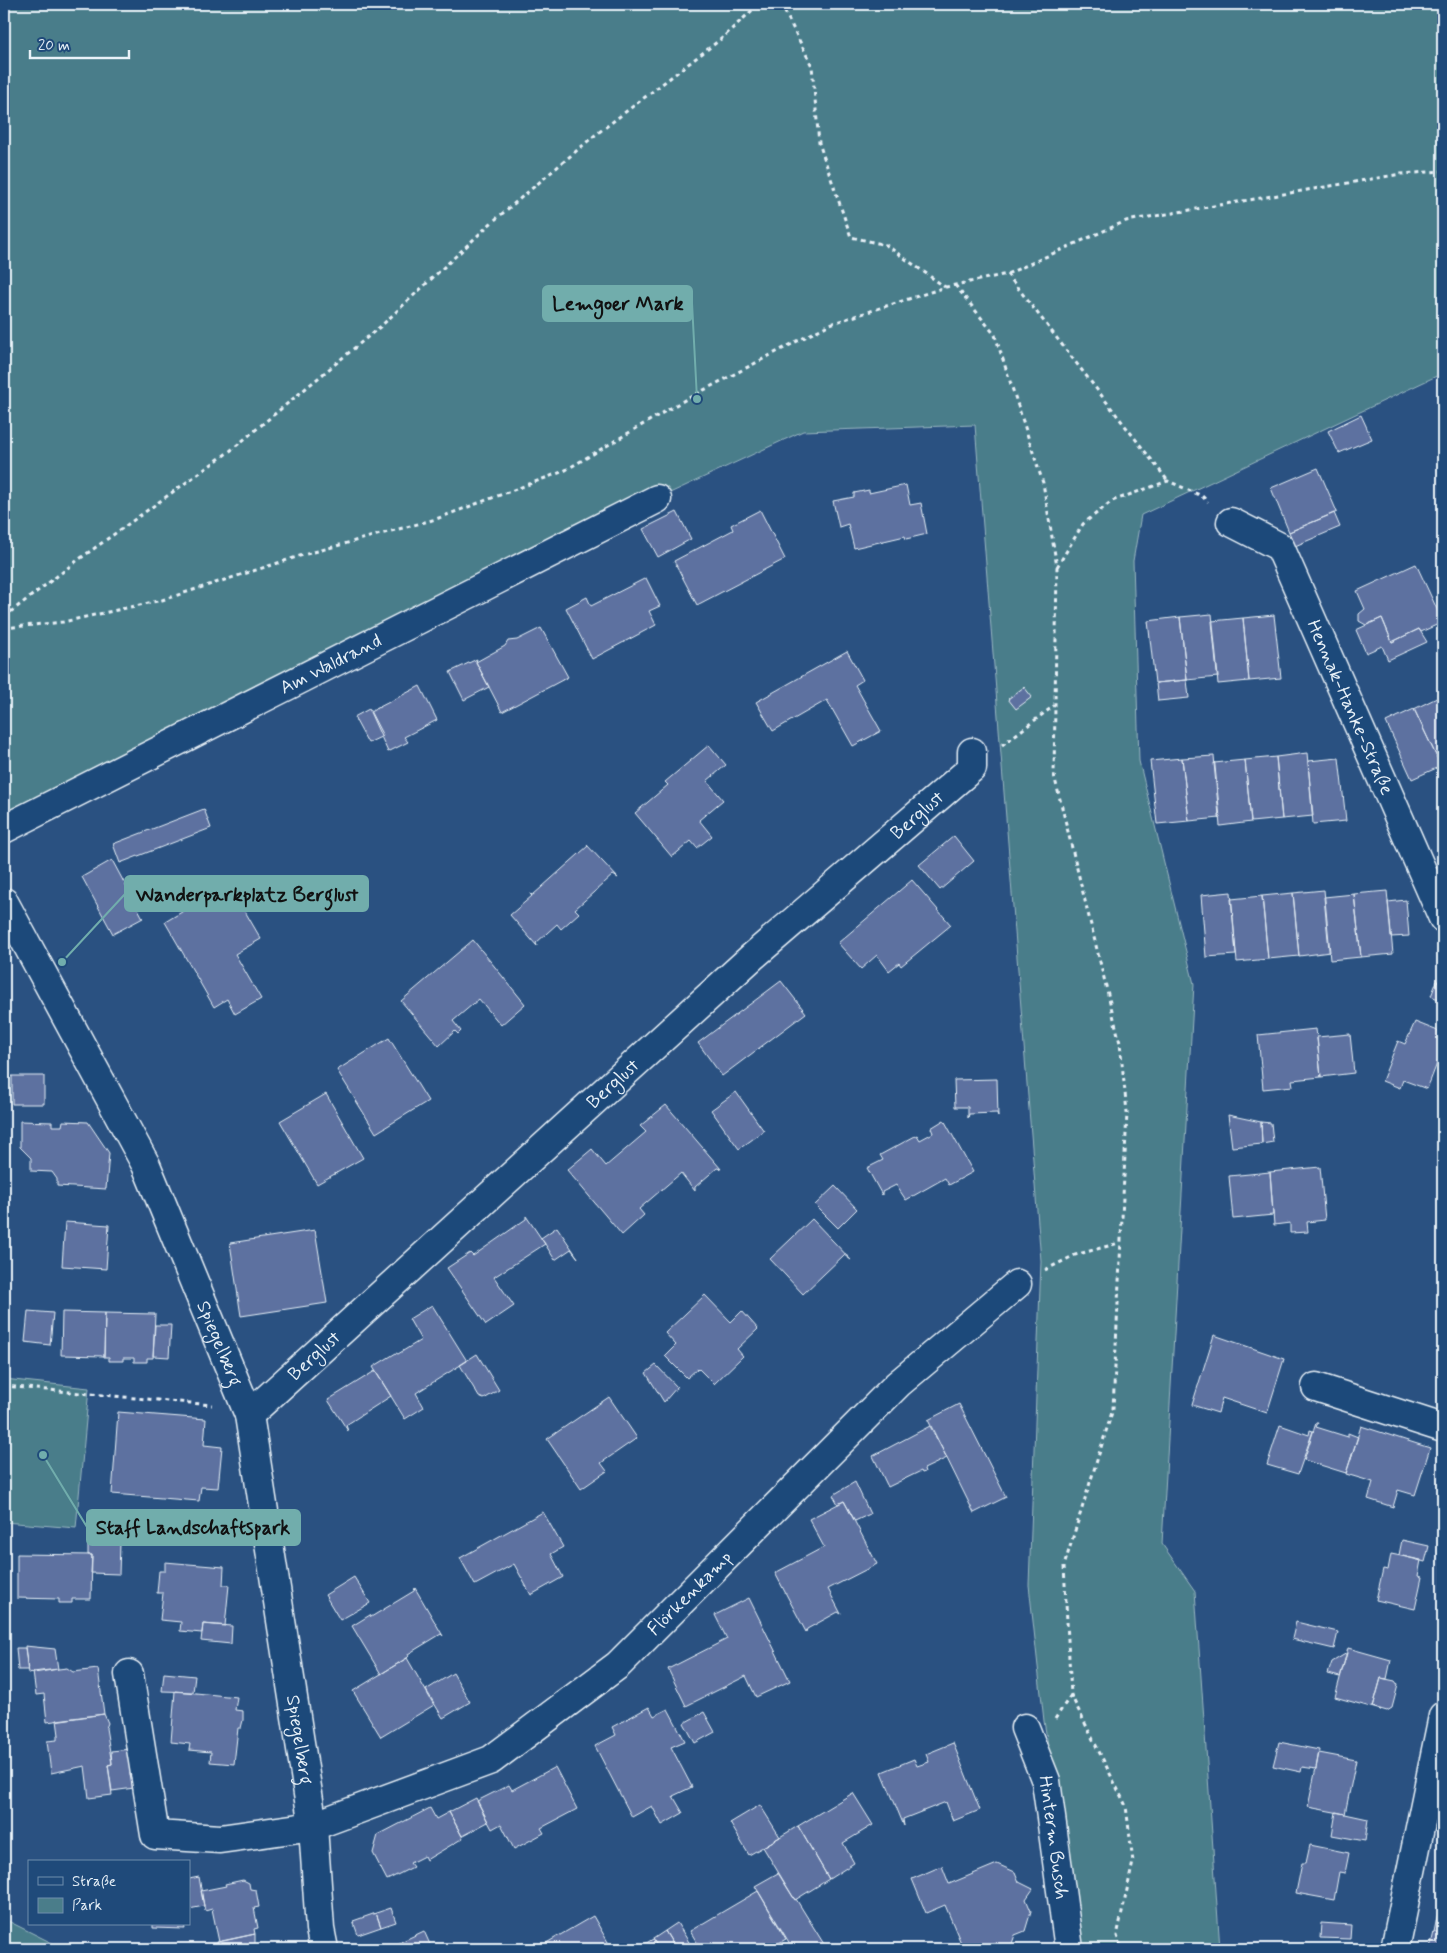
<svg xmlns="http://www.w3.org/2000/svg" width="1447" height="1953" font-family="Mynerve,sans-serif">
<rect width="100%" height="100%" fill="#2a5181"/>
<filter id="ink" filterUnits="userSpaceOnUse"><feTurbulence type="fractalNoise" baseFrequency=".02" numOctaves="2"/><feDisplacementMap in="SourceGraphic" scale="10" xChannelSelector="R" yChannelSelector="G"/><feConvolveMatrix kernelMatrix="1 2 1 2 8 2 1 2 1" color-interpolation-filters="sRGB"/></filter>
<g filter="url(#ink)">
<!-- green -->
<path fill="#4a7d8a" stroke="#99b7c1" d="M4,4H1443V373L1141,515L1133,561L1139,761L1194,984L1162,1544L1195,1591L1220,1949H1082L1044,1721L1029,1585L1041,1261L975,425L803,431L657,499L4,824Z
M4,1379L89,1388L76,1528L4,1522Z
M4,1919L64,1949H4Z"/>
<!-- building -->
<path fill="#5d71a0" stroke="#e8f1f8" d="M1361,415L1372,439L1339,453L1328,431Z
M1318,468L1337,512L1289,532L1271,488Z
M906,485L910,505L921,503L927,534L906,539L905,536L854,548L848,524L839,527L833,501L854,497V493L869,490V493Z
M760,510L785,559L697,605L674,561L733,530L731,525Z
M677,512L691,539L658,557L643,529Z
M1334,513L1340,527L1295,546L1289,532Z
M1416,564L1443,622L1421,632L1419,629L1392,642L1382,618L1366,625L1359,621V614L1365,609L1357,591Z
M646,578L660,606L649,611L656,625L592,659L566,608L587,597L591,606Z
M1212,614L1218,677L1187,680L1180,617Z
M1274,615L1281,678L1249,681L1243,618Z
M1180,617L1187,680L1155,683L1148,621Z
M1243,618L1249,681L1218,684L1212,621Z
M1382,618L1392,642L1419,629L1427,642L1388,660L1382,646L1366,653L1356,630Z
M541,628L568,677L502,712L476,662L505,646L508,641L517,640Z
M847,651L863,680L855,685L881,731L853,746L827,700L773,731L756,702Z
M477,659L476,662L489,687L464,700L450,672Z
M1187,680L1189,698L1158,701L1156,683Z
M420,686L437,720L404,737L408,742L388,752L370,712Z
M1024,687L1032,697L1016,709L1008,699Z
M1443,695V765L1441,766L1414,709Z
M369,709L383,736L368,743L354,717Z
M1414,709L1441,766L1412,779L1386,722Z
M709,745L726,765L707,781L723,800L699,820L712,836L697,848L691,841L672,857L635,813L668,785L665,782Z
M1307,753L1313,816L1282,819L1276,757Z
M1214,756L1220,818L1189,821L1182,758Z
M1276,757L1282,819L1251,822L1245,760Z
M1182,758L1189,821L1157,824L1150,761Z
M1339,758L1346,821L1313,824L1308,761Z
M1245,760L1251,822L1220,826L1214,763Z
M204,809L211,828L120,863L113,844Z
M954,836L974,861L940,890L919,865Z
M586,844L618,878L613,875L575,909L579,913L561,929L557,924L536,943L537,946L510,915L532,896L530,894L533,895L588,846Z
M112,860L143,918L113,934L82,877Z
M912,880L951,925L901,966L899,963L889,971L877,955L861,969L838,943Z
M229,884L261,939L235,954L261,999L235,1014L227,999L214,1007L165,922Z
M1324,890L1330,952L1299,956L1293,893Z
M1387,891L1393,954L1361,957L1354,894Z
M1231,892L1236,955L1206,957L1201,895Z
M1293,893L1299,956L1268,959L1262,896Z
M1354,894L1361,957L1330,960L1324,897Z
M1262,896L1268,959L1237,962L1231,899Z
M1406,900L1409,936L1391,937L1388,902Z
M473,940L525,1004L501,1025L479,999L453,1021L461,1031L458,1034L455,1031L439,1046L401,1001Z
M781,981L806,1013L722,1076L698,1043Z
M1437,981L1443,983V1001L1431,996Z
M1415,1022L1443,1033V1057L1440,1056L1427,1089L1403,1080L1400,1088L1382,1081L1398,1041L1405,1044Z
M1316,1029L1321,1077L1292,1080L1293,1086L1263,1089L1258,1035Z
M1350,1034L1354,1073L1321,1077L1317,1037Z
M389,1038L428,1101L376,1133L337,1070Z
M12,1076H44V1104H12Z
M997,1079L998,1117L997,1113L969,1114L968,1118V1107H955L954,1080Z
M736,1092L764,1131L739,1149L711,1110Z
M326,1094L363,1158L317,1184L280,1121Z
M666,1105L721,1169L717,1168L695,1187V1191L681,1173L639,1209L644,1215L622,1235L567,1170L592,1149L606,1166L646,1132L640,1126Z
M1228,1115L1261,1122L1262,1144L1232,1147Z
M944,1120L973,1172L949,1185L945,1178L906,1200L896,1185L882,1192V1195L867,1168L883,1160L880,1155L917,1135L920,1140L933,1133L931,1128Z
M20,1121L52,1122V1126H62L63,1121L88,1122L109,1153L106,1189L57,1186V1179L52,1172L31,1171V1158L20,1147Z
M1261,1122L1271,1123L1273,1142L1262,1144Z
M1320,1167L1325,1220L1307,1222L1308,1232L1290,1233V1223L1274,1225L1270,1172Z
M1270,1172L1273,1215L1233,1219L1229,1176Z
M835,1186L857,1209L838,1228L815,1205Z
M526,1216L545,1244L494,1277L514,1306L486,1325L447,1268L470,1253L473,1256L526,1219Z
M812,1219L851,1260L844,1255L803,1294L770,1259Z
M65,1222L109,1225L106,1269L62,1266Z
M557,1227L578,1258L571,1249L555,1260L545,1244L541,1238Z
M315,1230L327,1303L241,1316L230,1243Z
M705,1295L731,1322L742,1311L758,1329L737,1349L743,1356L714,1384L698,1368L687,1378L665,1356L676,1345L665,1333Z
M432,1305L467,1361L416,1393L424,1407L405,1419L373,1367L396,1353L398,1354L421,1340L409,1319Z
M28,1311L53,1313L50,1345L25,1342Z
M62,1312L105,1313L104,1356L61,1355Z
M105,1313L155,1314L153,1358H147V1362H134V1358H123V1361H109V1357H104Z
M155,1325H171L169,1357L153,1356Z
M1214,1335L1284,1359L1267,1413L1222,1398L1218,1413L1192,1405Z
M477,1354L499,1390L484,1399L479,1397L460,1365Z
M656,1365L677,1387L664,1402L646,1373Z
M375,1371L391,1396L346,1425L348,1431L328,1400Z
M609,1397L637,1438L601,1463L607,1471L581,1489L547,1439Z
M959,1404L1006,1497L974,1513L928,1420Z
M118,1412L206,1419L204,1445L222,1447L218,1488L201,1487L199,1501L112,1494Z
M1316,1423H1318L1316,1427L1348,1437V1433L1358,1437L1346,1473L1304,1460Z
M1280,1425L1309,1435L1310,1430L1313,1431L1298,1474L1267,1465Z
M930,1426L947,1458L924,1469L925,1472L922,1473L921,1471L888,1487L873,1456Z
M1361,1426L1430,1448L1415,1495L1398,1490L1393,1507L1368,1499L1373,1482L1346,1474Z
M855,1482L870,1514L855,1521L844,1501L838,1504L833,1495Z
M844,1501L877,1564L828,1589L841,1614L838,1612L807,1629L806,1632L775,1573L824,1547L809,1519Z
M543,1512L563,1547L551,1554L563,1577L531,1595L514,1564L475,1585L460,1558Z
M88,1540L120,1543L119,1574L91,1573L92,1555H88Z
M1402,1540L1429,1546L1425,1562L1399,1555Z
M17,1554L92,1555L91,1599H72V1603H59V1599L17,1598Z
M1391,1554L1421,1560L1418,1576L1422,1577L1415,1609L1376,1600L1383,1569L1388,1570Z
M165,1562L224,1567L223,1585H229L225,1626L203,1624L202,1633L180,1631L181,1622L160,1620L163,1593H157L159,1571H165Z
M354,1577L370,1603L340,1620L325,1595Z
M415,1588L443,1636L441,1634L408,1654L409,1656L407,1658L381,1674L352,1626L370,1615L371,1617L414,1591Z
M749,1598L790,1681L756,1697L746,1676L686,1706L668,1669L727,1639L715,1615Z
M1296,1622L1338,1632L1334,1649L1292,1639Z
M203,1624L232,1626L231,1644L201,1641Z
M25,1646L55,1649L58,1669L28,1674Z
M16,1648H25L28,1670H18Z
M1348,1648L1391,1660L1387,1679L1381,1678L1373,1707L1381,1710L1335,1697Z
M1347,1653L1340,1677L1328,1674L1332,1662Z
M407,1658L434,1705L381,1737L353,1691Z
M67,1668L73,1672L98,1669L104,1714L47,1722L44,1694L36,1695L33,1672Z
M164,1673L195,1676L193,1692L162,1691Z
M453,1673L470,1702L443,1718L426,1690Z
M1381,1678L1395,1681L1398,1685L1392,1708L1387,1711L1373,1707Z
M175,1691L237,1697L235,1710L243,1711V1720L241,1728H238L234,1764L210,1762L211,1752L189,1750L190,1744L171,1742Z
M649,1707L654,1716L668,1709L685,1741L671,1747L692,1787L673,1796L683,1813L662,1825L652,1806L632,1817L595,1746L616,1735L612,1727Z
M704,1712L715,1732L695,1743L684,1723Z
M104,1714L108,1723L106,1728L112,1764L108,1765L112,1795L89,1798L85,1766L51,1773L47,1741L57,1740V1735H59L57,1720Z
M1279,1742L1319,1750L1316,1769L1302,1767L1301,1772L1273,1766Z
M953,1743L980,1810L953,1821L946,1802L903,1819L904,1826L882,1772L914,1759L917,1766L929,1762L926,1754Z
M131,1749L137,1791L134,1792V1788L112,1791L108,1765L112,1764L111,1751Z
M1319,1753L1356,1760L1345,1814L1308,1807Z
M555,1767L577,1809L541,1828L544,1833L514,1849L501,1824L492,1829L477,1801L509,1785L512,1790Z
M853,1793L873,1825L843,1843L854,1863L829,1879L798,1826Z
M476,1798L488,1822L462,1836L449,1812Z
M760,1805L780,1837L749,1855L730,1823Z
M430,1808L436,1819L449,1812L463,1838L426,1860L424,1856L410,1863L413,1867L387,1880L373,1853L378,1835Z
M1336,1812L1368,1819L1365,1841L1332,1835Z
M798,1826L829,1879L795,1900L763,1847Z
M1310,1845L1349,1853L1345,1873L1339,1872L1334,1900L1296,1893L1302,1863H1306Z
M997,1864L1015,1872L1019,1882L1033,1889L1026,1899L1031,1911L1025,1931L1015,1935L1010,1949L994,1944L976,1949L961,1943L945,1905L926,1913L912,1879L942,1866L949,1884Z
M778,1873L795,1900L796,1899L827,1949H793L755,1886Z
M199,1877L204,1906L189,1909V1879Z
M243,1880L249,1883L250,1889L256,1890L259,1907L254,1908L258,1928L254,1929L255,1934L219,1942L212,1909L205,1911L201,1891L226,1886L225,1884Z
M758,1891L786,1939L768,1949H701L690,1931Z
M1440,1903H1443V1933L1434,1932Z
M391,1908L396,1922L381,1927L376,1913Z
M376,1913L381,1927L358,1935L353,1921Z
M593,1916L612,1949H536Z
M677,1923L692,1947L689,1949H676L665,1931Z
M1321,1923L1351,1925L1350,1939L1320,1938Z
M153,1924H184L185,1929L153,1928Z
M424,1931L432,1949H393L392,1946Z
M665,1931L676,1949H659L653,1939Z
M1434,1932L1443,1933V1949H1430Z
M255,1934V1949H219L217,1942Z
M653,1939L659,1949H642L640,1947Z
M279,1945V1949H257Z"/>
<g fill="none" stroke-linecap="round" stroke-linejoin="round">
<!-- minor casing -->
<g stroke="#e8f1f8" stroke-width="31">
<g id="minor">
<path id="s1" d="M1231,522L1280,547L1443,918"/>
<path id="s2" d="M4,829L657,499"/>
<path id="s3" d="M4,902L146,1165L249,1415L313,1826L320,1929L324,1949"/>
<path d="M1316,1387L1443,1428"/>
<path id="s4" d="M249,1415L752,957L972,768V752"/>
<path id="s5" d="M129,1674L155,1835L220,1839L313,1826L491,1760L618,1665L898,1384L1017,1284"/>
<path id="s6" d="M1025,1728L1046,1781L1069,1949"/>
<path d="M1395,1949L1443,1716"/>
</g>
</g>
<!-- path -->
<path stroke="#e8f1f8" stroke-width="3" stroke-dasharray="4 4" stroke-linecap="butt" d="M781,4L812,66L819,143L851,237L886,245L945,287
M1007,274L1168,481
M955,285L995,335L1043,483L1057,567L1054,775L1120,1043L1127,1112L1113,1409L1064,1566L1071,1695L1126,1806L1133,1862L1117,1936L1122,1949
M1057,567L1083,524L1112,501L1168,481L1202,496L1208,502
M4,617L78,560L230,451L381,326L490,224L594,136L721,39L759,4
M4,628L63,622L162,600L303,555L436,519L564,471L681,402L830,324L946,287L1007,274L1126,221L1401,174L1443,171
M1002,745L1055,705
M1045,1270L1075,1255L1119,1243
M4,1386L212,1405
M1055,1719L1071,1695"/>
<!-- minor -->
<use href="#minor" stroke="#1f4a7a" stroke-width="28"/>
</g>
</g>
<g text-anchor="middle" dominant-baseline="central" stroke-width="4" stroke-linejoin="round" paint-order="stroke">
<!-- street labels -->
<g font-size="19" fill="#e8f1f8" stroke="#1f4a7a">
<text stroke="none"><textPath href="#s2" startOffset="366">Am Waldrand</textPath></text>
<text stroke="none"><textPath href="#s1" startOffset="230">Hennak-Hanke-Straße</textPath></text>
<text stroke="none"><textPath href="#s4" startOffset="898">Berglust</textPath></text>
<text stroke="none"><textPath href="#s4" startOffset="492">Berglust</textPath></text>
<text stroke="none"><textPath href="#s3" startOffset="492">Spiegelberg</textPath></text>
<text stroke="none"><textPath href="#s4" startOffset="88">Berglust</textPath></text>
<text stroke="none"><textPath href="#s5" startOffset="772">Flörkenkamp</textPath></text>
<text stroke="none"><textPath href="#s3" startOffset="898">Spiegelberg</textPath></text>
<text stroke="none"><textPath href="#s6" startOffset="114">Hinterm Busch</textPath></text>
</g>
</g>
<!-- callouts -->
<path fill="none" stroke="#71adac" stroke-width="2" d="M697 399L692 303M62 962L125 894M43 1455L87 1527"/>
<g fill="#71adac" stroke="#1f4a7a" stroke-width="2">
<circle cx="697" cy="399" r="5"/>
<circle cx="62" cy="962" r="5"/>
<circle cx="43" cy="1455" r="5"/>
</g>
<g fill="#71adac" stroke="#71adac" stroke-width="2">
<rect x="543" y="286" width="149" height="35" rx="5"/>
<rect x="125" y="876" width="243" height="35" rx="5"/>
<rect x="87" y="1510" width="213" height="35" rx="5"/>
</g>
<g font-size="20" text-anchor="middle" font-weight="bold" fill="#111">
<text x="618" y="310">Lemgoer Mark</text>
<text x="247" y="901">Wanderparkplatz Berglust</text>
<text x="193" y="1534">Staff Landschaftspark</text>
</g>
<!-- margin -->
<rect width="1447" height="1953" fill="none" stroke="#1f4a7a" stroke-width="20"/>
<rect x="10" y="10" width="1427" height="1933" fill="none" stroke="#e8f1f8" stroke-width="2" filter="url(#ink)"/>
<!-- legend -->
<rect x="28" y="1860" width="162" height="65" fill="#1f4a7a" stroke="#6f8dac"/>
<rect x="38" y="1877" width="25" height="8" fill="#1f4a7a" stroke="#6f8dac"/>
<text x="72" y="1886" font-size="15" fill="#e8f1f8">Straße</text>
<rect x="38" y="1898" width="25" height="15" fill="#4a7d8a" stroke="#6f8dac"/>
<text x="72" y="1910" font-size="15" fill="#e8f1f8">Park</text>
<!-- scale -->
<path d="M30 50v8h99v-8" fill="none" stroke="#e8f1f8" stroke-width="2.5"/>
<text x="38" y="50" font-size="15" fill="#e8f1f8" stroke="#1f4a7a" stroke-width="4" paint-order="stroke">20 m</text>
</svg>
